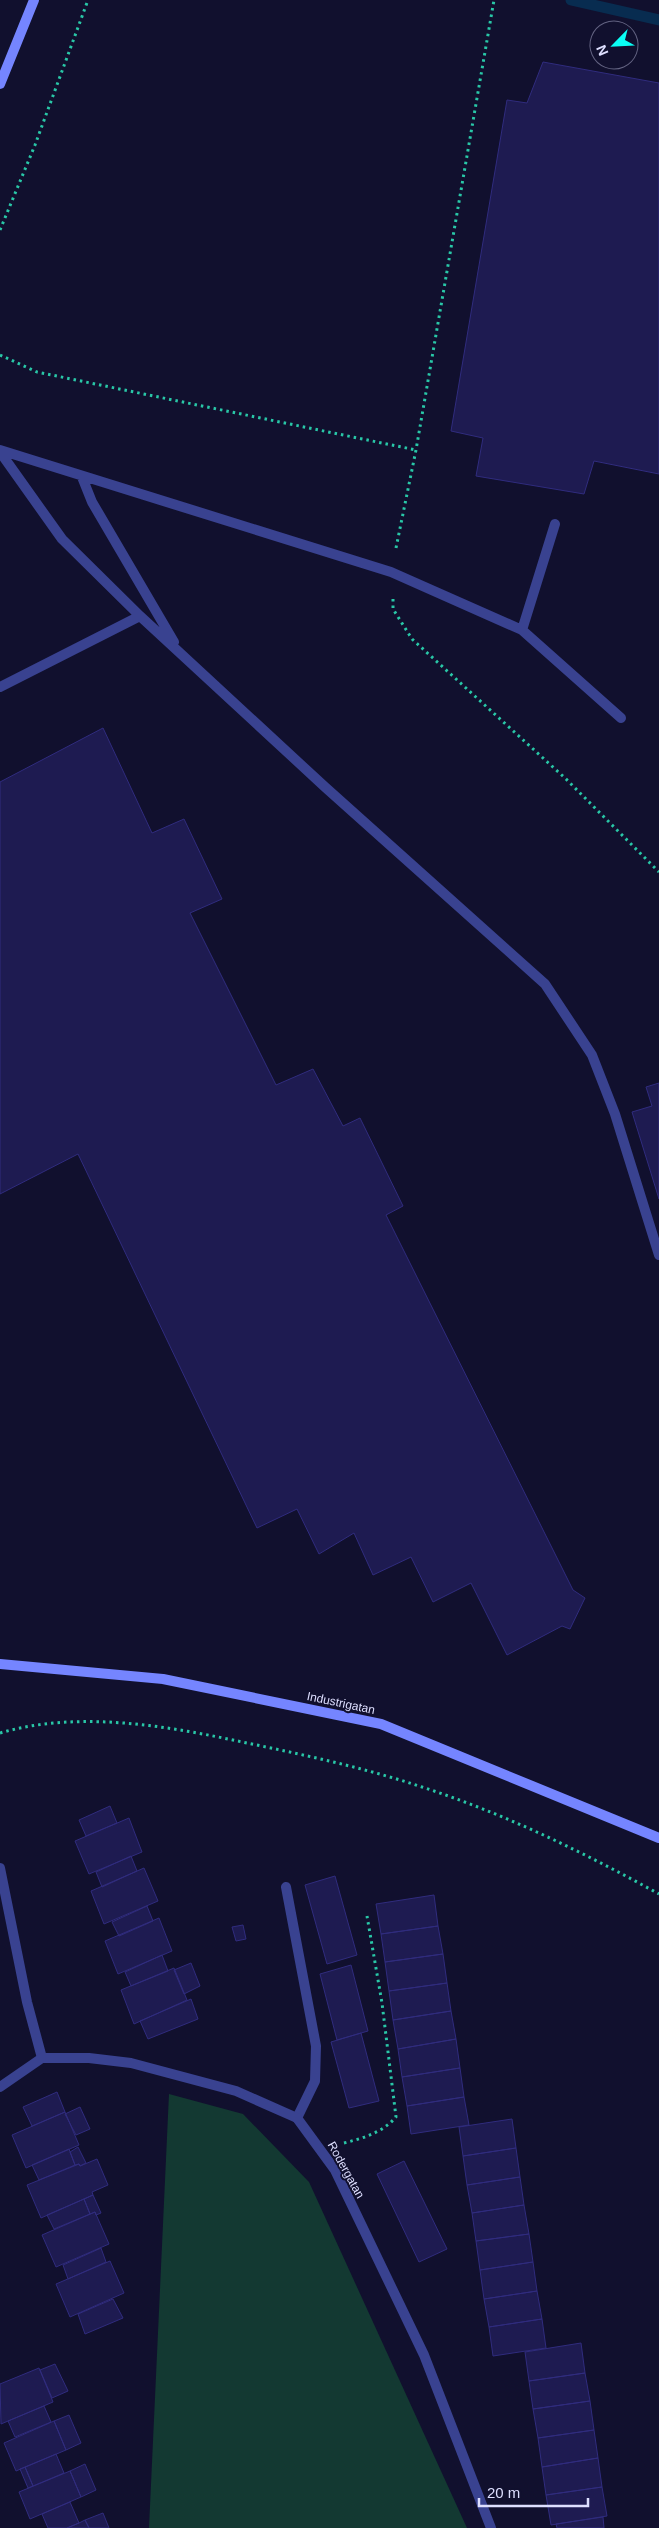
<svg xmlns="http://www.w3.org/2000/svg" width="659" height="2528" font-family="Arial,sans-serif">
<rect width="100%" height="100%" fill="#11102e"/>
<!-- green -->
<path fill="#133932" d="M169,2094L243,2114L309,2182L467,2528H149Z"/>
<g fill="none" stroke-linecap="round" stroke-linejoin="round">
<!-- stream -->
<path stroke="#082c50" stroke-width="11" d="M571,0L659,20"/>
</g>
<!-- building -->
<path fill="#1e1b51" stroke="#302c7e" d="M543,62L659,83V474L594,461L584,494L476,476L483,438L451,431L507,100L527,103Z
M103,728L152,833L184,819L222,899L190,913L276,1085L313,1069L343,1126L360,1118L403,1206L386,1215L573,1590L585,1598L570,1629L562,1626L507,1655L471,1583L433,1602L411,1557L373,1575L354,1533L319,1554L297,1509L257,1528L78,1154L0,1194V782Z
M659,1083V1199L632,1112L652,1106L646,1087Z
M110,1806L117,1823L86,1836L79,1820Z
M129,1818L142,1852L89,1874L75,1841Z
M131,1856L137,1871L102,1887L96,1872Z
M144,1868L158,1901L104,1924L91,1891Z
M335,1876L357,1955L327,1964L305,1885Z
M434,1895L438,1926L381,1934L376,1904Z
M147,1906L153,1921L119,1936L112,1922Z
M159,1918L172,1951L118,1974L105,1941Z
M243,1925L246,1939L236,1941L232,1927Z
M438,1926L443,1954L385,1962L381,1934Z
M443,1954L447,1983L389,1991L385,1962Z
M162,1955L168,1971L131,1986L125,1972Z
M191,1963L200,1986L184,1994L174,1970Z
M351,1965L368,2031L337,2040L320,1974Z
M174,1968L187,2000L134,2024L121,1990Z
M447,1983L451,2011L393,2020L389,1991Z
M191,1999L198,2019L148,2039L140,2021Z
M451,2011L456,2039L398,2049L393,2020Z
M361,2033L379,2101L349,2108L331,2042Z
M456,2039L460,2068L402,2077L398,2049Z
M460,2068L464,2097L407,2106L402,2077Z
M57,2092L65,2112L32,2126L23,2107Z
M464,2097L469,2125L411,2134L407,2106Z
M80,2107L90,2129L76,2135L65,2114Z
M65,2112L79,2145L26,2168L12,2135Z
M512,2119L516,2148L463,2156L459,2127Z
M78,2147L86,2163L80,2166L79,2164L75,2165L70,2152Z
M516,2148L520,2177L467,2185L463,2156Z
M69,2149L75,2165L39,2180L32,2165Z
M97,2159L108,2185L92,2192L93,2195L41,2218L27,2185L79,2164L80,2166Z
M404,2161L447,2249L419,2262L377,2174Z
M520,2177L524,2205L472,2213L467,2185Z
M93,2195L101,2213L96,2215L95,2212L90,2214L84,2199Z
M84,2199L90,2214L54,2229L47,2215Z
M524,2205L529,2234L476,2241L472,2213Z
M95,2212L109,2244L56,2267L42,2235Z
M529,2234L533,2262L480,2270L476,2241Z
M101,2248L106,2262L68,2279L63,2265Z
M110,2261L124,2293L70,2317L56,2284Z
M533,2262L537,2291L484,2299L480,2270Z
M537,2291L542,2319L489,2327L484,2299Z
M113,2299L123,2318L85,2334L78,2314Z
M542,2319L546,2348L493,2356L489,2327Z
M581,2343L585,2373L529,2381L525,2352Z
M55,2364L68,2391L52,2398L40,2370Z
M39,2368L53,2402L1,2424L0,2384Z
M585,2373L590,2401L533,2409L529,2381Z
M590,2401L594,2430L538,2438L533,2409Z
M44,2406L51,2422L15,2437L8,2421Z
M69,2415L81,2443L66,2450L54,2421Z
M54,2421L66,2450L16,2471L4,2443Z
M594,2430L598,2458L542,2467L538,2438Z
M56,2454L64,2473L33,2486L25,2467Z
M598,2458L602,2487L546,2495L542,2467Z
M85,2464L96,2490L81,2497L70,2471Z
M25,2467L33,2486L28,2488L20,2469Z
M70,2471L81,2497L30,2519L19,2492Z
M602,2487L607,2516L551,2525L546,2495Z
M70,2502L79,2523L67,2528H48L42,2514Z
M103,2513L109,2528H89L85,2520Z
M603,2517L604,2528H557L556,2524Z
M85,2520L89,2528H67L79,2523Z"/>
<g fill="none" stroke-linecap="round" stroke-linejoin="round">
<!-- path -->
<path stroke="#29c7a7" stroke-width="3" stroke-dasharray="2.5 4" stroke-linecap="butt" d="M0,230L35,145L88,0
M0,355L37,372L416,450
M396,548L416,450L494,0
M393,599V609L412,639L565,778L659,872
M0,1733C79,1710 168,1726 247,1743C305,1755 365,1768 422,1787C505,1814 583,1852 659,1894
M344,2143C363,2138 382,2133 396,2117L382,2003L367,1916"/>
<!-- lane -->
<path stroke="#394290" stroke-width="10" d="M0,450L391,572L522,630L621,718
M0,452L62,539L140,616L325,787L545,984L592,1055L615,1114L659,1255
M82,477L92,502L174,642
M522,630L555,524
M0,687L140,616
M0,1868L27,2002L42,2058
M286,1887L316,2046L315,2081L297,2118"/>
<!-- street -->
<path stroke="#394290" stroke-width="10" d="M0,2087L42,2058H89L131,2063L236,2091L297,2118L335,2170L424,2355L491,2528"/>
<!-- secondary -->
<path stroke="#7585ff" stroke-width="10" d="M0,84L34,0
M0,1664L163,1679L381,1724L659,1838"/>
</g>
<g text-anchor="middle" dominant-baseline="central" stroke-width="4" stroke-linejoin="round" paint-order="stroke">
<!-- street labels -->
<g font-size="12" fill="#dedfff" stroke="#11102e">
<text transform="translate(341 1703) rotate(12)">Industrigatan</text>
<text transform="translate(346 2170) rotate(61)">Rodergatan</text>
</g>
</g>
<!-- north arrow -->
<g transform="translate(614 45) rotate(246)"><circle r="24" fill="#11102e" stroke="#636382"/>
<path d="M0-4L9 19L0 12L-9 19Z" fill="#0afff5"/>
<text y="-8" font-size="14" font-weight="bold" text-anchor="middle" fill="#dedfff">N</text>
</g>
<!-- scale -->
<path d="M479 2498v8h109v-8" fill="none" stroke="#dedfff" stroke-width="2.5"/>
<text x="487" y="2498" font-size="15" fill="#dedfff" stroke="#11102e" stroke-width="4" paint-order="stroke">20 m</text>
</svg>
